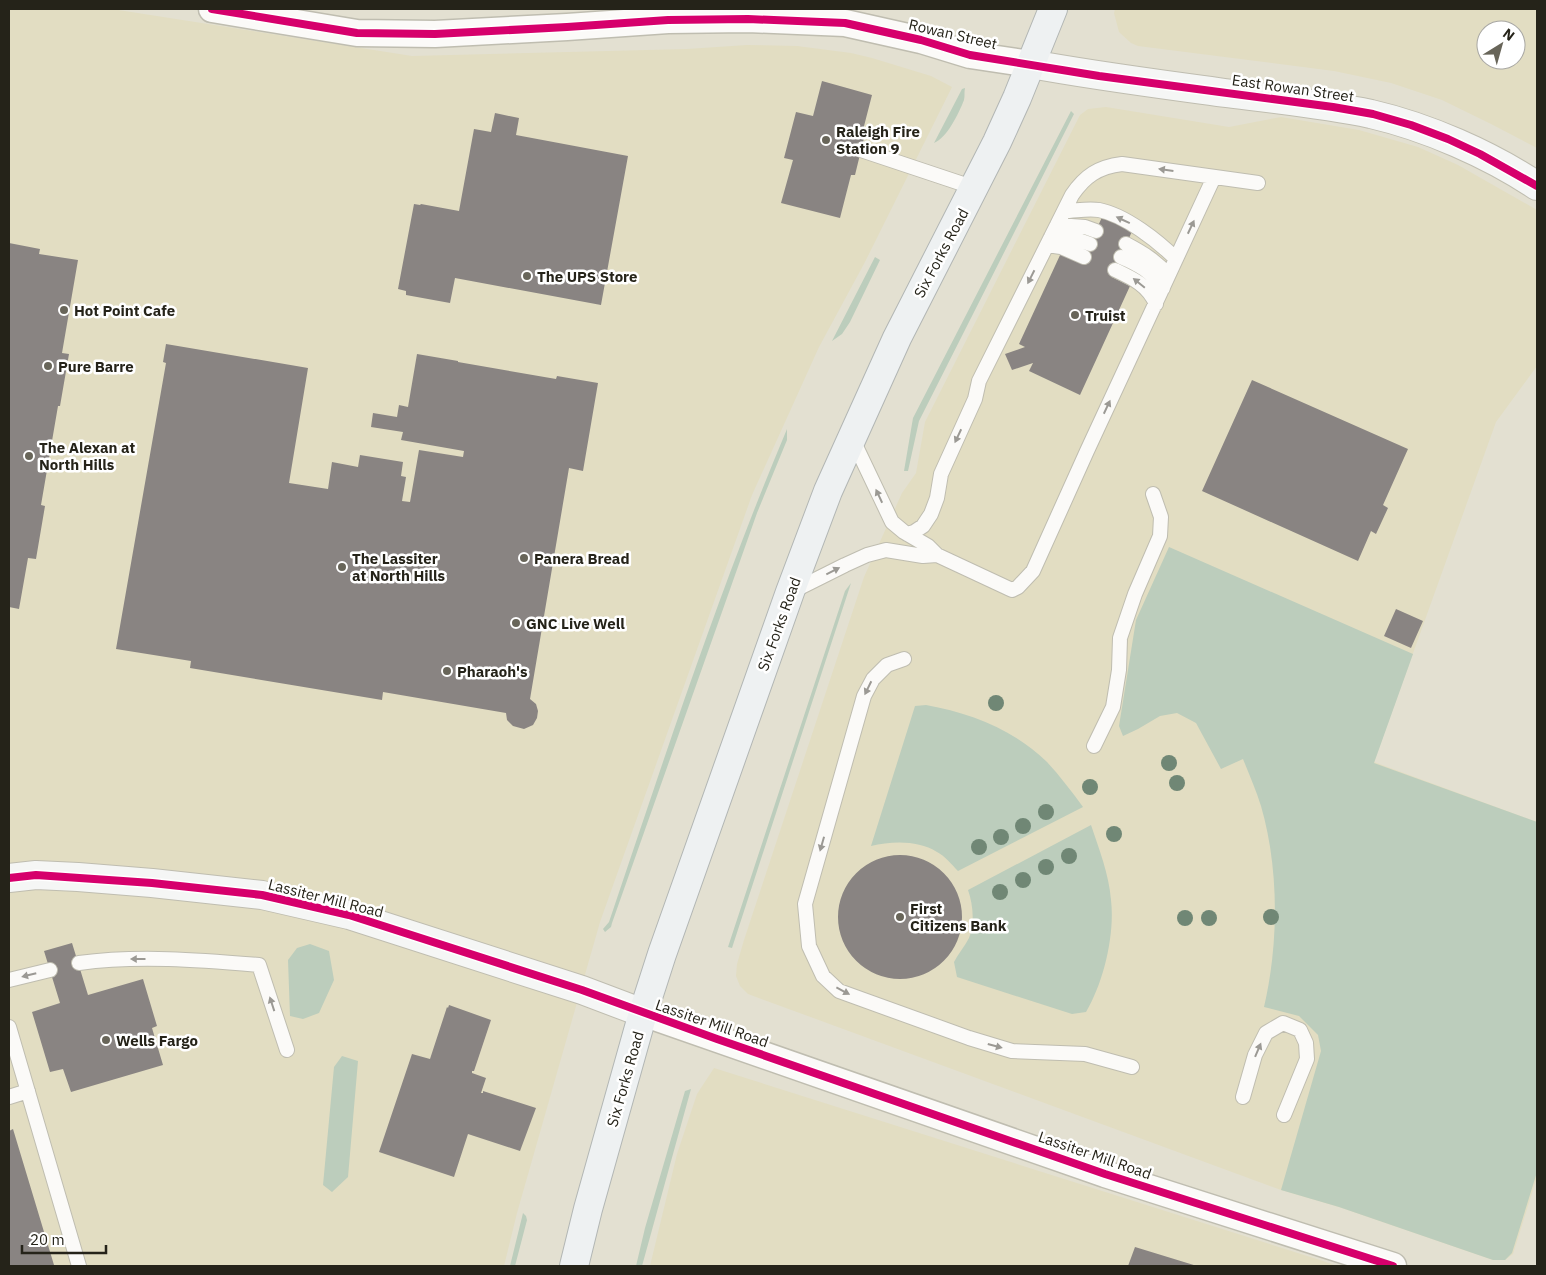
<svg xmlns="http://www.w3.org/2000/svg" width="1546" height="1275" font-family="'IBM Plex Sans',sans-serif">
<rect width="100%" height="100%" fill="#e3e0d1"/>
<!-- built -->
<path fill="#e2ddc2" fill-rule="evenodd" d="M9,9H112L412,56L687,49L747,45L797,46L851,53L872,58L931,76L952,87L865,262L819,347L752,495L600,922L517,1213L504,1266H9Z
M1115,9H1537V148L1491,124L1442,100L1391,83L1334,71L1138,46L1131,43L1119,32L1114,13ZM1486,30H1516V60H1486Z
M1106,107L1229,127L1281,117L1359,130L1418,147L1458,165L1537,210V366L1496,422L1374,762L1537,822V1177L1513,1254L1505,1260H1493L1339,1207L1281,1190L748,994L740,986L736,976L737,964L744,940L864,577L902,493L916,473L925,422L1080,115L1088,109Z
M714,1068L1323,1261L1337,1266H650L677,1154L697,1094Z"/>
<!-- green -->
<path fill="#bccdbc" d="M965,88C964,92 965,96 964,100C959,113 947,138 934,143L962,89Z
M1071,111L1074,114L919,421L908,471H904L913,418Z
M875,257L880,260L850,322L842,334L832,341Z
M787,429V440L757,513L612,923L611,927L605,932L603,929L609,922C665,756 719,590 787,429Z
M1169,547L1413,654L1374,763L1537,822V1172L1512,1253L1505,1260H1493L1339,1207L1281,1190L1321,1051L1318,1035L1299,1016L1264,1007C1279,943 1279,868 1261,806C1256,790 1249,774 1243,759L1221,769L1196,723L1177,713L1160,716L1138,729L1123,736L1119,726L1136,620Z
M851,583L732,948L728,947L845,591Z
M926,705C971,713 1014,730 1047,762C1060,776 1072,792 1083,807L958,871C952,865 945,856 937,852C918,840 892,841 871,846L915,706Z
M1091,825C1099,849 1109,874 1111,900C1115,934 1104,982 1086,1012L1072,1014L957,977L954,962C958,954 965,946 969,938C975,923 973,904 968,890Z
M310,944L329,951L334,980L319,1013L303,1019L290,1016L288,960L297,948Z
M342,1056L358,1061L348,1177L332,1192L323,1185L334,1067Z
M691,1089L642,1266H636L645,1228L685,1091Z
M523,1213L526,1216L527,1220L515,1266H510Z"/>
<!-- building -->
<path fill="#898482" d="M822,81L872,95L863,130H866L855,175H851L840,218L781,203L793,160L784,158L796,112L813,116Z
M495,113L519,118L516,135L628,156L601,305L455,278L450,303L406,295V291L398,289L414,204L420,205L421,204L459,211L474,129L491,132Z
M1103,215L1133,229L1112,277L1130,286L1080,395L1029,371L1033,363L1012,370L1005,354L1025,347L1019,344L1061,253L1081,263Z
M9,243L40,249L39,254L78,260L62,353L69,354L60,406H58L41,505L45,506L36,559L28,558L19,609L9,607Z
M166,344L308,368L289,483L328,489L332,462L358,467L360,455L403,462L401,476L406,477L402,501L410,502L419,450L463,457L464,451L401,440L403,432L371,427L373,413L397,417L399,405L408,407L417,354L458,361V362L556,379L557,376L598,383L583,471L569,468L530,699L536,704L538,711L537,718L533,725L524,729L513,726L507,720L506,713L383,692L382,700L190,668L191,661L116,649L166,363L163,362Z
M1252,380L1408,449L1383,505L1388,508L1376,534L1371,531L1358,561L1202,491Z
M1396,609L1423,621L1411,648L1384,636Z
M838 917a62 62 0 1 1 124 0a62 62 0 1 1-124 0Z
M72,943L88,995L143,979L157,1026L152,1028L163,1065L71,1092L63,1069L50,1072L32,1012L60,1003L44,951Z
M449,1005L491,1020L474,1071H472V1073L486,1078L481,1093H483V1091L536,1108L520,1151L468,1134L454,1177L379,1152L412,1054L430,1059L447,1007L448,1008Z
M13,1129L54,1265L50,1266H9V1131Z
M1135,1247L1197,1266H1128Z"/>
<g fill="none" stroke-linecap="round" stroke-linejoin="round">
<!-- lane casing -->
<g stroke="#bfbdb0" stroke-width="16">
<path id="lane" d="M861,150L975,188
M1064,211C1075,211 1088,208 1099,210C1125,215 1158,241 1176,259
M1057,225L1085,227L1096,231
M1051,237L1073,238L1090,244
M1126,244C1143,253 1156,261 1168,275
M1047,245L1061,247L1084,257
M1121,257C1140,265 1150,271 1163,288
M1115,270C1132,278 1148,285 1156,304
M852,438L892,522L904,532L928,546L937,555L1012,590L1018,587L1033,571L1087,451L1214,177
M907,534L914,532L923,526L931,514L937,498L941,474L975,399L979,381L1072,195C1085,176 1098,167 1122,164L1258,183
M793,591L845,565L867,555L886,550L923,556L937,555
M904,659L887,665L873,679L864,696L805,904L809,946L823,976L839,991L969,1038L1012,1051L1085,1054L1132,1067
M1094,746L1113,707L1119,670L1120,638L1135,594L1160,536L1161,517L1153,494
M79,963C138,955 199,960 259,965L287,1050
M9,980L50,970
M9,1027L79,1266
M9,1097L28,1091
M1243,1097L1255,1055L1266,1033L1283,1023L1300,1030L1306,1043L1307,1059L1284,1115"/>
</g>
<!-- street casing -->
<g stroke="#bfbdb0" stroke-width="29">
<path id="street" d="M212,9L357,33L435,34L567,27L668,20L748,19L845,23L921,40L970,55L1031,64
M643,1013L1105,1174L1393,1266"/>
</g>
<!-- secondary casing -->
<g stroke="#bfbdb0" stroke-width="30">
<path id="secondary" d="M1031,64C1096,76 1160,84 1225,93C1274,99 1323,104 1371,114C1427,127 1489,154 1537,186
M9,878L36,875L78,877L152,883L262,895L349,915L582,990L643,1013"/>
</g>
<!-- primary casing -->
<g stroke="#b2b6b4" stroke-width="30">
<path id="primary" d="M574,1266L588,1209L643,1013L662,954L790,592L828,491L897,338L997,142L1017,98L1053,9"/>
</g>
<!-- lane -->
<use href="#lane" stroke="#fbfaf8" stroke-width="14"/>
<!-- street -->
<use href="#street" stroke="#fbfaf8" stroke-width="26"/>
<!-- secondary -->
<use href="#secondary" stroke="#f5f6f5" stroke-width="28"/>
<!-- primary -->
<use href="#primary" stroke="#eef1f2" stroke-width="28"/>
<!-- cycleway casing -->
<g stroke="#fff" stroke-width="11">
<path id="cycleway" d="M212,9L357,33L435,34L567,27L668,20L748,19L845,23L921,40L970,55L1099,76L1333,107L1373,114L1411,125L1448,139L1480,154L1537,186
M9,878L36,875L152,883L262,895L349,915L582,990L717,1039L1105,1174L1393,1266"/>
</g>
<!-- cycleway -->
<use href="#cycleway" stroke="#d6006c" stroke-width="8"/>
</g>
<!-- trees -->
<g fill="#708775">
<circle cx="996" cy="703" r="8"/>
<circle cx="1169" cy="763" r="8"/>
<circle cx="1177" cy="783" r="8"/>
<circle cx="1090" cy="787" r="8"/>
<circle cx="1046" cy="812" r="8"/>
<circle cx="1023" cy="826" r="8"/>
<circle cx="1114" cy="834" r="8"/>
<circle cx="1001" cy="837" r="8"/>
<circle cx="979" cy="847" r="8"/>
<circle cx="1069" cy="856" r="8"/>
<circle cx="1046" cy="867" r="8"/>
<circle cx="1023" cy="880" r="8"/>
<circle cx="1000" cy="892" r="8"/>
<circle cx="1271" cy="917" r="8"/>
<circle cx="1185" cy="918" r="8"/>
<circle cx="1209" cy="918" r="8"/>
</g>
<!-- one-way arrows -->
<defs><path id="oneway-solid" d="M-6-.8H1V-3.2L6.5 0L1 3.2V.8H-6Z" transform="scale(1.25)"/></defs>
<g fill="#9b9994">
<use href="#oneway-solid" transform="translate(1166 170) rotate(-172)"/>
<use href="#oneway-solid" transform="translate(1123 220) rotate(-155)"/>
<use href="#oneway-solid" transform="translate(1191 227) rotate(-65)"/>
<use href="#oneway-solid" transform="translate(1031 277) rotate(117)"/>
<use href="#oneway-solid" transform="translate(1139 283) rotate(-141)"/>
<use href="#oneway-solid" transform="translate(1107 407) rotate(-65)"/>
<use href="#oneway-solid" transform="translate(958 436) rotate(115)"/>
<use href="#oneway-solid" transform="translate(879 496) rotate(-115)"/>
<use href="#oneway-solid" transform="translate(833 571) rotate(-27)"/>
<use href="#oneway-solid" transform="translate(868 688) rotate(116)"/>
<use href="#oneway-solid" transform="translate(822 844) rotate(106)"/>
<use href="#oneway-solid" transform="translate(138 959) rotate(-180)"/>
<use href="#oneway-solid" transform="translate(29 975) rotate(166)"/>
<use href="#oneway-solid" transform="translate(843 991) rotate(28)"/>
<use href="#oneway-solid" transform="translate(272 1004) rotate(-108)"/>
<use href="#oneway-solid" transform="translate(995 1046) rotate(15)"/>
<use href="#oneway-solid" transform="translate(1258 1050) rotate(-67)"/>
</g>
<!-- markers -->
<g fill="#686559" stroke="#fff" stroke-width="2">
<circle cx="826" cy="140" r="5"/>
<circle cx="527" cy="276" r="5"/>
<circle cx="64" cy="310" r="5"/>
<circle cx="1075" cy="315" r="5"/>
<circle cx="48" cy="366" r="5"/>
<circle cx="29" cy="456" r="5"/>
<circle cx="524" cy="558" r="5"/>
<circle cx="342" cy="567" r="5"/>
<circle cx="516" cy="623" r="5"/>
<circle cx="447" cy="671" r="5"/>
<circle cx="900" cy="917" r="5"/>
<circle cx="106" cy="1040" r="5"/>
</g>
<g text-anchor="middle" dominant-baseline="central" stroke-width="5" stroke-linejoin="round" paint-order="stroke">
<!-- street labels -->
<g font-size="15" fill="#252319" stroke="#fff">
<text transform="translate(953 34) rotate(13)">Rowan Street</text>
<text transform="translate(1293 88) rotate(8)">East Rowan Street</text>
<text transform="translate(941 253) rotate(-62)">Six Forks Road</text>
<text transform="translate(779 624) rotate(-70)">Six Forks Road</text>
<text transform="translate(326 898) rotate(14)">Lassiter Mill Road</text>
<text transform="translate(712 1023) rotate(19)">Lassiter Mill Road</text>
<text transform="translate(625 1079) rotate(-74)">Six Forks Road</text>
<text transform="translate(1095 1155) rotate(19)">Lassiter Mill Road</text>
</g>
<!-- poi labels -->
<g font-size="15" font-weight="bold" fill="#252319" stroke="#fff" text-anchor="start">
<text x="836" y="131">Raleigh Fire<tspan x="836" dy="17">Station 9</tspan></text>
<text x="537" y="276">The UPS Store</text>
<text x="74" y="310">Hot Point Cafe</text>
<text x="1085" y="315">Truist</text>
<text x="58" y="366">Pure Barre</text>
<text x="39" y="447">The Alexan at<tspan x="39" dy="17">North Hills</tspan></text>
<text x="352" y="558">The Lassiter<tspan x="352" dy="17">at North Hills</tspan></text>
<text x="534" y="558">Panera Bread</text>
<text x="526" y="623">GNC Live Well</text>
<text x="457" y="671">Pharaoh's</text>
<text x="910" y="908">First<tspan x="910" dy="17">Citizens Bank</tspan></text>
<text x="116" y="1040">Wells Fargo</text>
</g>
</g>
<!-- border -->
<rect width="1546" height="1275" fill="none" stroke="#252319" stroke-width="20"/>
<!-- north arrow -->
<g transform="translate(1501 45) rotate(37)"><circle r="24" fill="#ffffff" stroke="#a8a7a3"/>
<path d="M0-4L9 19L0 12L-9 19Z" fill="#686559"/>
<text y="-8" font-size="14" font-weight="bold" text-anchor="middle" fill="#252319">N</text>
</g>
<!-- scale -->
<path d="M22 1245v8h84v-8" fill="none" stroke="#252319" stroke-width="2.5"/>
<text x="30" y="1245" font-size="15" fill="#252319" stroke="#ffffff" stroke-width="4" paint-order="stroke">20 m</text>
</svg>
